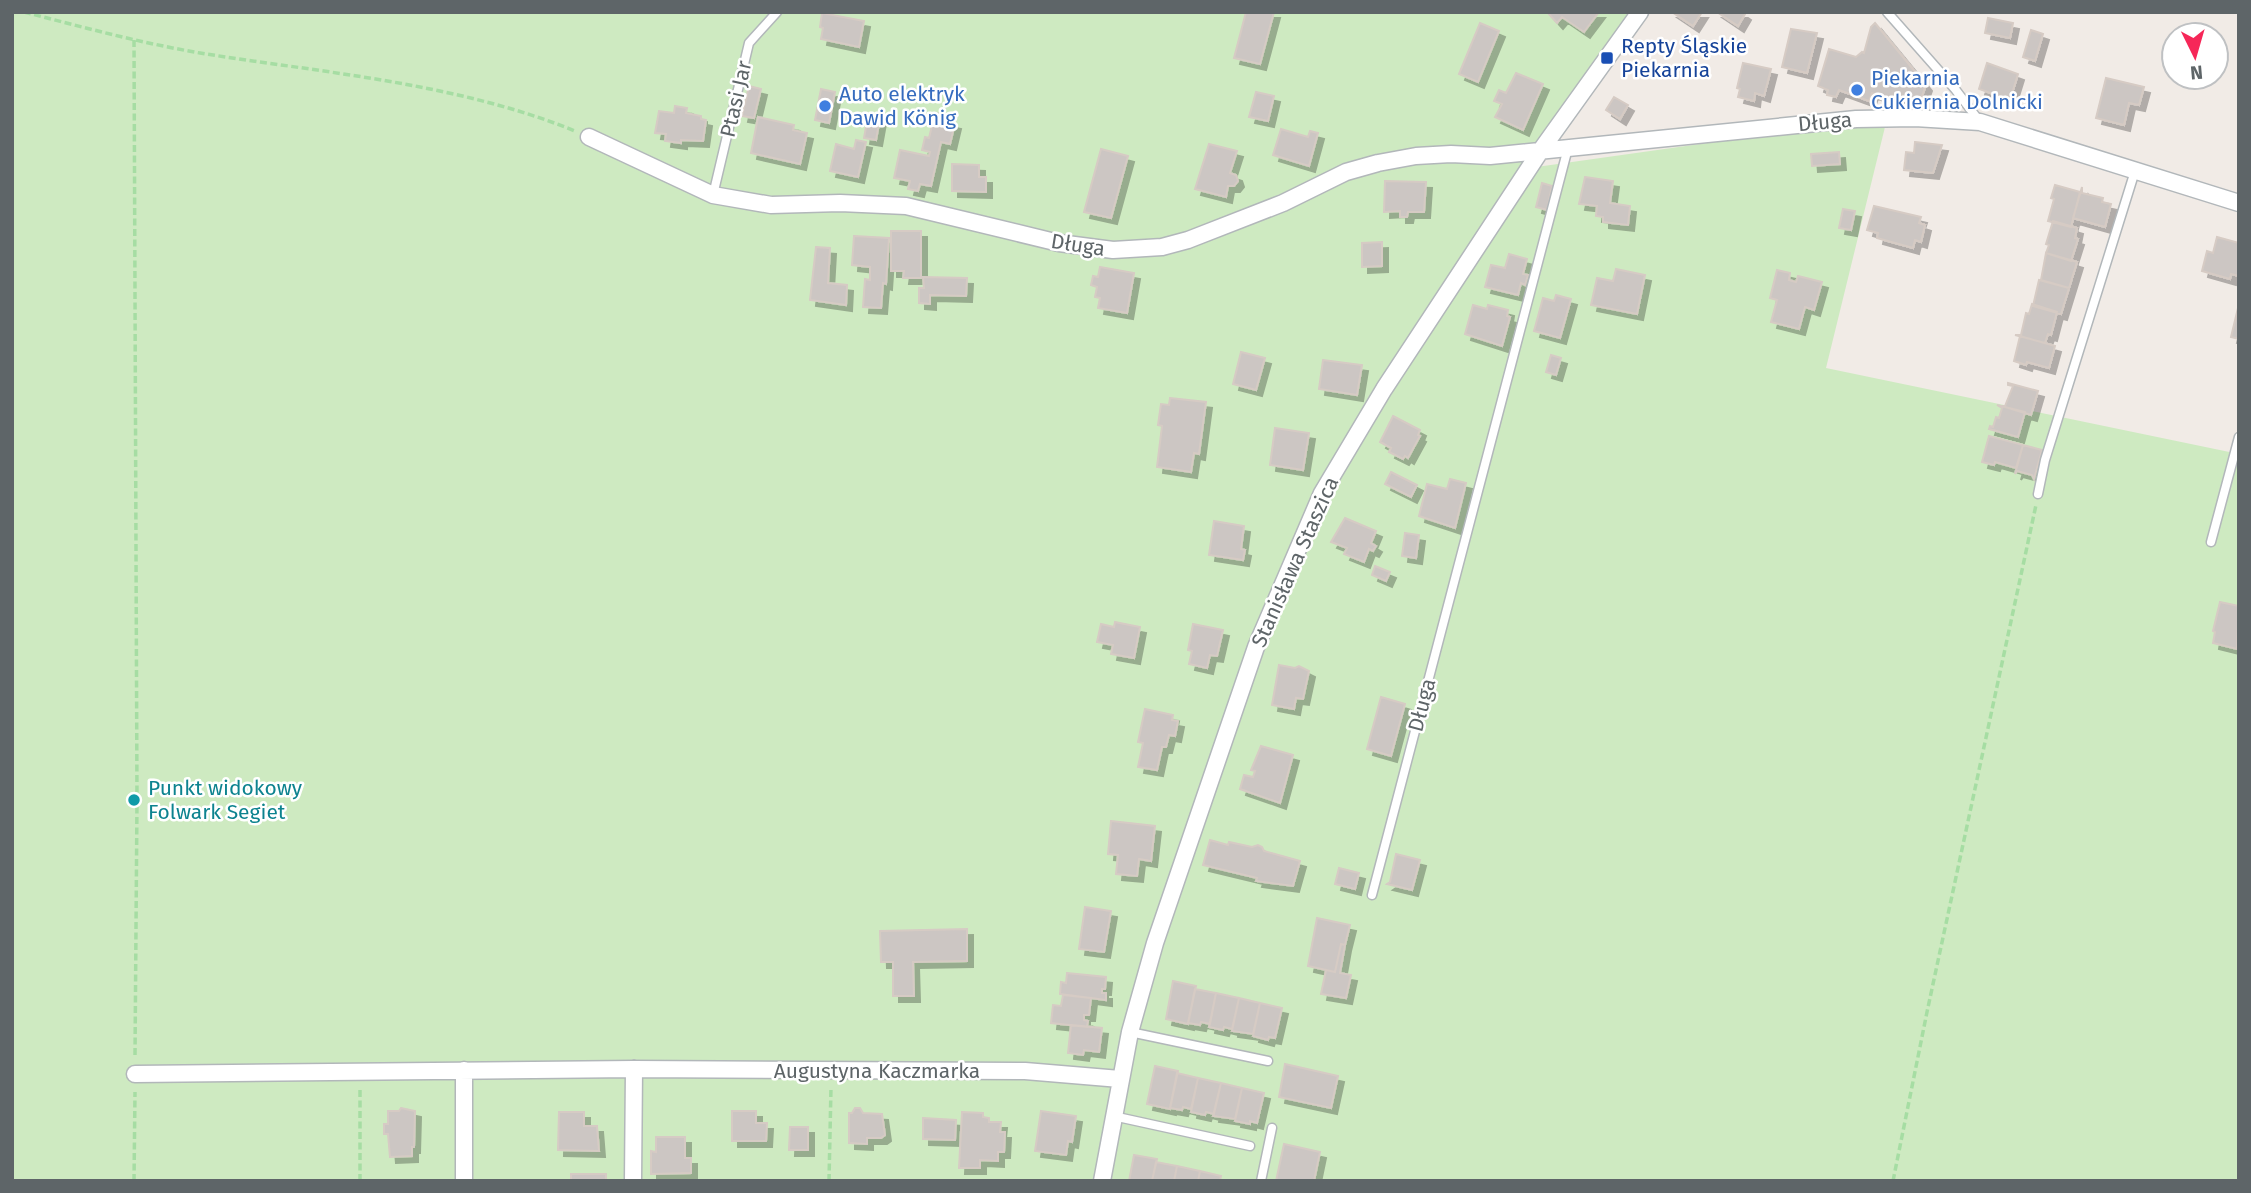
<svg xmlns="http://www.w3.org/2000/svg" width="2251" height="1193" font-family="'Fira Sans',sans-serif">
<defs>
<filter id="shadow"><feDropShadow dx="6" dy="6" stdDeviation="0" flood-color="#0004"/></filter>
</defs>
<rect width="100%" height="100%" fill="#f1ebe6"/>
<!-- green -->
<path fill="#ceeac1" d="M12,12H1629L1522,169L1807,129L1885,127L1826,368L2239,454V1181H12Z"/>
<!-- building -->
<path fill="#ccc6c3" stroke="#d6cbc4" stroke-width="2" filter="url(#shadow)" d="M1246,12H1274L1260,64L1234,58Z
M1547,12H1599L1584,32L1562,17L1557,23Z
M1672,12H1702L1693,26Z
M1717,12H1742L1745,14L1738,26Z
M822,13L864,21L859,47L821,39L823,28L820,27Z
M1988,18L2013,23L2010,38L1985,33Z
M1480,23L1499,31L1478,82L1459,74Z
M1875,23L1926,85L1921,99L1887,98L1872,93L1869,101L1839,90L1836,97L1827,95L1828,90L1818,86L1829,49L1856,57L1862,52L1864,53L1871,27Z
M1791,29L1817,33L1807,73L1782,67Z
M2031,30L2043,34L2035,61L2023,57Z
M1743,63L1771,69L1764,96L1755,93L1754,101L1738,97L1740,89L1737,88Z
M1987,63L2018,74L2010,100L1979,89Z
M1516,73L1543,84L1523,130L1495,117L1502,104L1494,101L1499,90L1506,93Z
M2106,78L2144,87L2139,105L2129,103L2124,125L2096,118Z
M749,86L761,89L754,118L742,116Z
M821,89L835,92L829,123L815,120Z
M1256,92L1274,96L1268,121L1249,117Z
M1614,97L1628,105L1620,119L1606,110Z
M675,106L687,108L686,113L701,116V119L706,120L703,141L681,140V143L665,141L666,134L655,133L659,111L674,113Z
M935,113L946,115L945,121L955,123L950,144L941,142L931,186L920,184L918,191L908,189L910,181L894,178L900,150L929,156L930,152L922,150L925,137L929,138Z
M868,116L880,118L876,140L864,138Z
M758,117L794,125L793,130L807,133L800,164L751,153Z
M1281,129L1308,137L1310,131L1318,133L1309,166L1273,155Z
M856,140L866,142L858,177L830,171L836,144L854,149Z
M1915,142L1942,145L1933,173L1904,170L1906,152L1914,153Z
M1209,144L1237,151L1230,173L1236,175L1238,181L1234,186H1228L1226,197L1195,189Z
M1101,149L1128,156L1111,218L1084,212Z
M1839,152L1840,164L1812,166L1811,154Z
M952,164L979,165V177H986V192L952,191Z
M1585,177L1613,181L1610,203L1630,206L1628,225L1603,222V217L1596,216L1597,206L1579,204Z
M1385,181L1426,182L1424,212H1408L1407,217H1400V211L1384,212Z
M1542,183L1552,186L1547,210L1536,207Z
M2055,185L2080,192L2071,227L2048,221L2054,199L2051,198Z
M2082,187V193L2103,198L2102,202L2111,204L2105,227L2073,218Z
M1874,206L1921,217L1919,223L1925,225L1921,242L1915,240L1913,248L1877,238L1878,233L1867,230Z
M1843,209L1855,211L1851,230L1839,228Z
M2053,221L2077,228L2075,238L2078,239L2071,261L2046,253L2049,245L2046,244Z
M891,231H921V278H903L904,271H891Z
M854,236L889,238L886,284L883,283L881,308L863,307L865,279L870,280V267L852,265Z
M2217,237L2239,243V276L2231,274L2230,279L2202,271L2207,251L2213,253Z
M1382,242V266L1362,267V243Z
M816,247L830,248L828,283L847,285L846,305L810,300Z
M2046,253L2077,262L2069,288L2041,280Z
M1509,254L1527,259L1523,274L1528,275L1525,285L1521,283L1518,295L1485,287L1491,265L1505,268Z
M1100,267L1134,273L1127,313L1098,308L1100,298L1095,297L1097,287L1091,285L1093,276L1098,277Z
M1616,269L1645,275L1637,314L1591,305L1597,278L1613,281Z
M1777,270L1790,273L1789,280L1796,282L1798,276L1822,282L1814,310L1805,307L1799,329L1771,322L1777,300L1770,298Z
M923,277L967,278L966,296L930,295V304L919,303V288H924Z
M2039,280L2069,288L2061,314L2033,306Z
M1556,295L1571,299L1560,338L1534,331L1543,298L1554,301Z
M2032,304L2057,312L2051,335L2048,334L2045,343L2015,335H2021L2026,313L2029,314Z
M1473,305L1487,309L1488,305L1508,310L1507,316L1510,317L1502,346L1465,334Z
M2238,308H2239V339L2231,337Z
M2020,336L2055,346L2049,368L2027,362L2026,365L2014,361Z
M1241,352L1265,358L1256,390L1233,384Z
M1551,355L1561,358L1556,375L1546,372Z
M1323,360L1362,365L1357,395L1319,389Z
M2008,383L2038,391L2031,415L2002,406H2005L2013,386L2008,385Z
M1170,398L1206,402L1199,454L1194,453L1191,472L1157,467L1162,426L1158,425L1161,404L1169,405Z
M1997,405L2025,412L2018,437L1989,429L1990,426L1993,427L1996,417L1999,418L2002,408Z
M1393,416L1420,430L1418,435L1420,436L1408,458L1405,456L1403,459L1389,452L1391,448L1380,442Z
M1275,428L1309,433L1303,470L1270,465Z
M1989,436L2023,445L2016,468L1995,462L1994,465L1982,462Z
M2023,445L2042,450L2034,479L2032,475L2017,471L2015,474Z
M1391,472L1417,485L1411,497L1385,484Z
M1450,479L1466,483L1455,528L1419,516L1427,484L1447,489Z
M1345,518L1376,531L1371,543L1376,546L1373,551L1369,549L1364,562L1344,554L1347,548L1331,542Z
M1214,521L1244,526L1241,549L1245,550L1243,560L1209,555Z
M1405,533L1419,535L1416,558L1402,556Z
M1375,566L1390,572L1386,581L1372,575Z
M2220,602L2239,606L2237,649L2213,643L2215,632L2213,631Z
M1115,622L1140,627L1134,658L1111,654L1113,645L1097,642L1101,624L1114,627Z
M1193,624L1223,630L1217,656L1210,655L1207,668L1189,664L1192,651L1188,650Z
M1279,665L1295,668L1299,666L1309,671L1303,699L1296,698L1294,709L1272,705Z
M1381,697L1405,704L1391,756L1367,749Z
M1145,709L1173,715L1172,720L1178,721L1175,736L1169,735L1166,747H1162L1157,770L1138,767L1143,743L1138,742Z
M1261,746L1293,755L1280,803L1240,789L1244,775L1253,777L1255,771L1251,770Z
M1111,821L1155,826L1151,861L1139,859L1137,876L1116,874L1118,855L1108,854Z
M1210,840L1228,845L1229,842L1252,847L1258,845L1262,847L1264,851L1300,861L1293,886L1256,881L1257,878L1203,865Z
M1396,854L1420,860L1412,890L1387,884L1390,882Z
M1339,868L1359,873L1355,889L1335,884Z
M1085,907L1111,911L1104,952L1079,949Z
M1317,918L1350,925L1345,945L1341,944L1335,972L1308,966Z
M967,929V961L913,962L914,996H893V962H881L880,931Z
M1341,944L1345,945L1340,973L1351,975L1346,998L1321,994L1326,970L1335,972Z
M1067,973L1106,977L1105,989H1102V993H1106V1000L1060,994L1061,982L1066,983Z
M1173,981L1196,986L1188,1024L1166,1019Z
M1195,989L1216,993L1210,1024L1201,1022L1200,1025L1188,1023Z
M1216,993L1239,998L1232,1029L1224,1027L1223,1030L1209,1027Z
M1063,995L1091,998L1089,1015H1084V1020L1088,1021L1087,1027L1051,1023L1053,1005L1061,1006Z
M1239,998L1260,1003L1253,1034L1232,1031Z
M1260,1003L1282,1008L1275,1038L1269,1037L1268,1040L1253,1036Z
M1071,1025L1102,1028L1099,1052L1084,1050L1083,1055L1068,1053Z
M1285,1064L1338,1076L1331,1108L1279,1097Z
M1155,1066L1178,1071L1170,1109L1147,1104Z
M1177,1073L1198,1078L1191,1109L1183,1107L1182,1110L1170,1108Z
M1198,1078L1221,1083L1214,1114L1206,1112L1205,1115L1191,1112Z
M1221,1083L1242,1088L1235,1119L1213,1116Z
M1242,1088L1264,1093L1257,1123L1250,1121V1124L1235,1121Z
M401,1108L415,1111L414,1147H412V1156L390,1157L388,1134H384V1124H388V1111H399Z
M855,1108H860L863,1113L882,1114L885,1135L881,1138H867V1144L849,1143V1113H852Z
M732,1111H756V1123H767L766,1141H732Z
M1041,1111L1076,1116L1072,1142L1068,1141L1066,1155L1035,1151Z
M559,1112H584V1126H597L599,1151L558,1150Z
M962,1112L983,1113V1117L989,1118V1122H1001L1000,1132H1005L1004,1152H998V1161L980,1160V1168H959Z
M923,1118L956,1120L955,1140L923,1139Z
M790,1127H808V1150H789Z
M656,1137H685V1158H691V1173L651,1174V1151L656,1152Z
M1284,1144L1320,1152L1314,1181H1276Z
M1134,1155L1157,1159L1152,1181H1129Z
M1156,1162L1177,1166L1174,1181H1152Z
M1177,1166L1200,1171L1198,1181H1174Z
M1200,1171L1221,1176L1220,1181H1198Z
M571,1174H606V1181H571Z"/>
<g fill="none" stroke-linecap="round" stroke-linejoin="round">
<!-- service casing -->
<g stroke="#b2b7ba" stroke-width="11">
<path id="service" d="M1887,12L1955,89L1980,122
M713,195L749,43L777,12
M2038,494L2045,460L2135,171
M2211,542L2239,437
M1372,895L1568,148
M1130,1032L1268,1061
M1113,1116L1250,1146
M1261,1181L1272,1128"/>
</g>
<!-- minor casing -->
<g stroke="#b2b7ba" stroke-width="19">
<path id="minor" d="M589,137L713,195L771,205L840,203L906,206L1059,243L1113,250L1162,247L1188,240L1283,203L1346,172L1378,163L1416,156L1451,154L1490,156L1856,119L1915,118L1980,122L2239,203
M464,1070V1181
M135,1074L634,1069L1025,1071L1120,1079
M633,1181L634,1069
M1102,1181L1130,1032L1155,943L1256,647L1322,493L1384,389L1541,150L1640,12"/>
</g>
<!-- path -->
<path stroke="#a6dda3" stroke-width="3.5" stroke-dasharray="7 3.5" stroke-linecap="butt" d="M24,12C82,27 141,43 200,53C325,73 457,83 575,131
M134,40L137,800L135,1056
M134,1181L135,1092
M360,1181V1088
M829,1181L831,1087
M1893,1181L1927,1012L2036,505"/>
<!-- service -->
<use href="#service" stroke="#fff" stroke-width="8"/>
<!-- minor -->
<use href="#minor" stroke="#fff" stroke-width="16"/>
</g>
<!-- markers -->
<rect fill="#1a4fb4" stroke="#fff" stroke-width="2.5" x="1600" y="51" width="14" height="14" rx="3.5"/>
<g fill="#3f7fe0" stroke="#fff" stroke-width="2.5">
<circle cx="1857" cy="90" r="7"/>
<circle cx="825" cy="106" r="7"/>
</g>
<circle fill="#0f9aa8" stroke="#fff" stroke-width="2.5" cx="134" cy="800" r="7"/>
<g text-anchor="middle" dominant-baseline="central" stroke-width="5" stroke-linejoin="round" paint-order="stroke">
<!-- transit labels -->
<g font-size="21" fill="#164399" stroke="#fff" text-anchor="start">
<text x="1621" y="46">Repty Śląskie<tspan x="1621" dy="24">Piekarnia</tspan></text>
</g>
<!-- shop labels -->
<g font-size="21" fill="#366cbe" stroke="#fff" text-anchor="start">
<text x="1871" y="78">Piekarnia<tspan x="1871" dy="24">Cukiernia Dolnicki</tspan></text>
<text x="839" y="94">Auto elektryk<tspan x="839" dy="24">Dawid König</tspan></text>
</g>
<!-- street labels -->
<g font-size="21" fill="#5e6568" stroke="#fff">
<text transform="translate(736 99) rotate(-77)">Ptasi Jar</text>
<text transform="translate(1825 122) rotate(-5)">Długa</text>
<text transform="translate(1078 245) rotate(9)">Długa</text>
<text transform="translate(1295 562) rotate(-66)">Stanisława Staszica</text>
<text transform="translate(1422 705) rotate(-75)">Długa</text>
<text x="877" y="1071">Augustyna Kaczmarka</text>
</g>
<!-- culture labels -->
<g font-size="21" fill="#0d838f" stroke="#fff" text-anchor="start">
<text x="148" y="788">Punkt widokowy<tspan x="148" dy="24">Folwark Segiet</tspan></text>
</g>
</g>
<!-- border -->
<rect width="2251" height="1193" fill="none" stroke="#5e6568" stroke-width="28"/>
<!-- north arrow -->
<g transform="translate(2195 56) rotate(175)"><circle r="33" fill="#ffffff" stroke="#bfc1c3" stroke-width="2"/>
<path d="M0-5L12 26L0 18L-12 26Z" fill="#f62758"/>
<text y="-10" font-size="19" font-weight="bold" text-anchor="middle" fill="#5e6568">N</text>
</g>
</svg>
